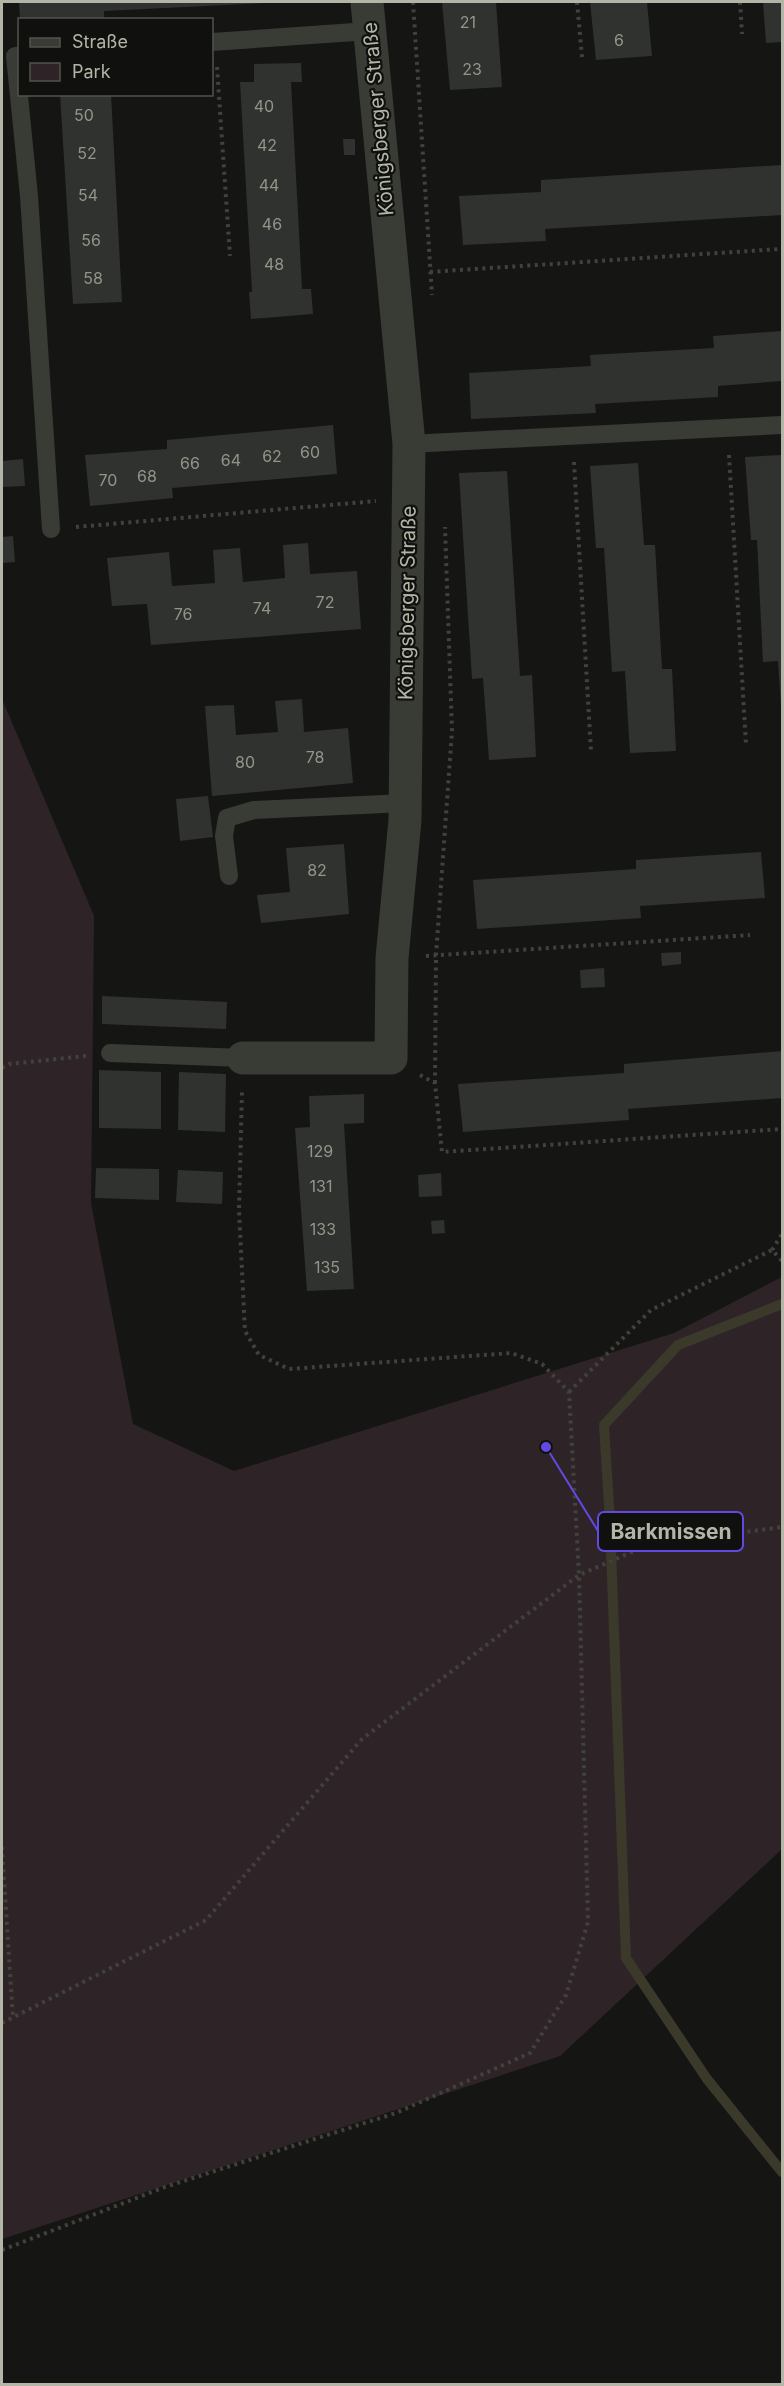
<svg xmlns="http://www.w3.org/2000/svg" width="784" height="2386" font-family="Inter,sans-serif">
<rect width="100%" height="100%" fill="#151614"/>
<!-- green -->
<path fill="#2e2427" d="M2,699L94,916L91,1203L133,1424L234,1471L674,1333L782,1277V1849L560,2056L2,2239Z"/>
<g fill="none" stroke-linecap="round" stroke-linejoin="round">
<!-- stream -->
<path stroke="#3a392a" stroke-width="10" d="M782,1304L678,1345L604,1425L610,1522L626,1958L707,2079L782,2172"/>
</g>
<!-- building -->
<path fill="#30322f" d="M19,2H265V3L104,11V20H20Z
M442,2H496L502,87L450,90Z
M590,2H647L652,56L596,60Z
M763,2H782V42L766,43Z
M301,63L302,82H291L302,289H311L313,314L251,319L249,292H252L240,82H254V64Z
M60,94H111L122,302L73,304Z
M343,139H355V155H344Z
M782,165V215L545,229L546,241L463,245L459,196L541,192V180Z
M782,331V381L718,386V397L595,404L596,413L471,419L469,373L591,366L590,355L714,348L713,336Z
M333,425L337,474L172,488L173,498L90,506L85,455L167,449V440Z
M782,455V706H781L778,661L763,662L757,540H751L745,457Z
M23,459L25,486L2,487V461Z
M638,463L644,545H655L662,669H672L676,751L630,753L625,671L612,672L604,548H596L590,466Z
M507,471L520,676L532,675L536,757L489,760L483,678L472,679L459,473Z
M13,536L15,562L2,563V537Z
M308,543L310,574L357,571L361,629L151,645L147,604L112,606L107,558L169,552L172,586L215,583L213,550L240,548L243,582L285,578L283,545Z
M302,699L304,732L348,728L353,783L212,796L205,706L234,705L236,735L278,732L275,701Z
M208,796L213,837L180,841L176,799Z
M344,844L349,914L261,923L257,895L290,892L286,848Z
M761,852L765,898L640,906L641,918L477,929L473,880L636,869V860Z
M681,952V964L662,966L661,953Z
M604,968L605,987L581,988L580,970Z
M102,996L227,1002L226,1029L102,1024Z
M782,1051V1098L628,1109L629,1120L463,1132L458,1084L624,1073V1064Z
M99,1070L161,1072V1129L99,1128Z
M179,1072L226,1074L225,1132L178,1130Z
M364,1094V1123L344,1124L354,1289L307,1291L295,1128L310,1127L309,1096Z
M96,1168L159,1169V1200L95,1198Z
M178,1170L223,1172L222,1204L176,1202Z
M441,1173L442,1196L419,1197L418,1175Z
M444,1220L445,1233L432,1234L431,1221Z"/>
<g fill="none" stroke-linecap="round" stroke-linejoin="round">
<!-- path -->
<path stroke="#40423b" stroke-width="4" stroke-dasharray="3 4.5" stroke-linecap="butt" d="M413,2L432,295
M577,2L582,57
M740,2L742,34
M217,67L230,256
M430,272L780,249
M729,455L746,745
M574,462L591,751
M76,527L376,501
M426,956L750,935
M2,1068L9,1064L86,1056
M420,1075L435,1083L442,1152L781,1129
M435,1083L436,955L452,731L445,527
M772,1250L782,1234
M569,1392L651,1310L772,1250L782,1261
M2,1847L13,2019
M2,2023L206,1920L362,1739L579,1575L648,1545L782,1527
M2,2250L165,2187L396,2113L530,2053L566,1995L588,1922L579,1575L569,1392L542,1364L511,1353L289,1369L259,1355L245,1331L239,1210L242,1090"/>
<!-- lane -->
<path stroke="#393b35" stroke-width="18" d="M212,42L369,31
M20,56H15L29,196L51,529
M409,444L782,425
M229,876L224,836L227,818L254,810L405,803
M110,1053L243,1058"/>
<!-- street -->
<path stroke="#393b35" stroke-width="33" d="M243,1058H391L392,958L405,820L409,444L367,2"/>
</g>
<g text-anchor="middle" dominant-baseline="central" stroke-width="4.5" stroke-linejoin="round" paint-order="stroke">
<!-- number labels -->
<g font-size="16" fill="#929588">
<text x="468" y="22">21</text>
<text x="619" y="40">6</text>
<text x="472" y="69">23</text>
<text x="264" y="106">40</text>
<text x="84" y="115">50</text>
<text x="267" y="145">42</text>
<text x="87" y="153">52</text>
<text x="269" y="185">44</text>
<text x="88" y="195">54</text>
<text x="272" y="224">46</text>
<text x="91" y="240">56</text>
<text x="274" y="264">48</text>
<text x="93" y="278">58</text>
<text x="310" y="452">60</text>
<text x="272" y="456">62</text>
<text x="231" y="460">64</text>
<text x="190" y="463">66</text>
<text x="147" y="476">68</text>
<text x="108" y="480">70</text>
<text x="325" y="602">72</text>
<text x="262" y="608">74</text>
<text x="183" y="614">76</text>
<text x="315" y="757">78</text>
<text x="245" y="762">80</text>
<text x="317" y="870">82</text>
<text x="320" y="1151">129</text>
<text x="321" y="1186">131</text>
<text x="323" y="1229">133</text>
<text x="327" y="1267">135</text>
</g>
<!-- street labels -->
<g font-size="20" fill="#b3b6a6" stroke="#10110f">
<text transform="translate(378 119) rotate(-95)">Königsberger Straße</text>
<text transform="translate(407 603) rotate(-89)">Königsberger Straße</text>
</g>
</g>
<!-- callouts -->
<path fill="none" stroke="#614ae4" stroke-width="2" d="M546 1447L598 1531"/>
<circle fill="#614ae4" stroke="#10110f" stroke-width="2" cx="546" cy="1447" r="6"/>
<rect fill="#10110f" stroke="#614ae4" stroke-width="2" x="598" y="1512" width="145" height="39" rx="6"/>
<g font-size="21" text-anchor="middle" font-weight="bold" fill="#b3b6a6">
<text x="671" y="1539">Barkmissen</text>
</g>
<!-- border -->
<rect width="784" height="2386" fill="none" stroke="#b3b6a6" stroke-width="6"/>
<!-- legend -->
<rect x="18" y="18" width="195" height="78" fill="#10110f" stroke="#51534b" stroke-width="1.5"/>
<rect x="30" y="38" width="30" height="9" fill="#393b35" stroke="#51534b" stroke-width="1.5"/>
<text x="72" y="48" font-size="18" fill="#b3b6a6">Straße</text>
<rect x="30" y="63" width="30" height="18" fill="#2e2427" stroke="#51534b" stroke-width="1.5"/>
<text x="72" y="78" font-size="18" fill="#b3b6a6">Park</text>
</svg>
